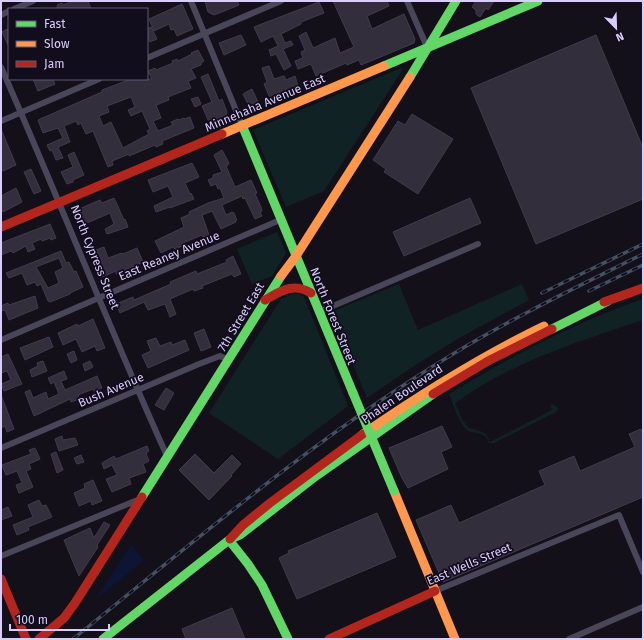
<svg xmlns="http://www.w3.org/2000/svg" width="644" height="640" font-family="'Fira Sans',sans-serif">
<rect width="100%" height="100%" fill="#13101a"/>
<!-- green -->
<path fill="#112224" d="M401,68L403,69L324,191L286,207L253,130Z
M277,232L286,253L272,276L252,284L237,249Z
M399,284L418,330L522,284L529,300L461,337L417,364L367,398L331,312Z
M293,294H300L304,297L348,406L278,459L209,413L281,299Z
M643,299V320C578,342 511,362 455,403L463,421L469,428L480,431L486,434L490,442L552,410L550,406L552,404L557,407L558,409L556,412L494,443H489C485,429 474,436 466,429C459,423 453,403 449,394C512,356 573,323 643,299Z"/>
<!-- water -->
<path fill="#0d1534" d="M131,545L144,560L95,600Z"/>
<!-- building -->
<path fill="#322e3c" stroke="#413b4d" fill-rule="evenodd" d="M73,1H88L91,9H54L58,7L57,5L62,3L63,5Z
M205,1H237L239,5L214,15L208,12Z
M333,1H387L389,6L367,16L372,29L404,14L415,39L414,43L361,65L359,60L347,65L346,63L316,76L311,64L298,69L295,61L303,58L301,52L305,50L299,36L306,32L313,48L335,38L340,53L354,47Z
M476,1H494L488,10L486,8L480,17L476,14V10L472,7Z
M319,2L324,13L301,22V24L281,34L285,43L291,41L293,45L283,49L291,66L284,70L276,54L271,56L269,50L278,46L273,36L261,42L254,27Z
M182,4L193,29L177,36L174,29L171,30L169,24L154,31L149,19Z
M151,27L157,39L150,42L147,35V29Z
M7,29L9,33V47L2,32Z
M241,35L246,45L224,55L219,43Z
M596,35L643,148V199L536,244L471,88Z
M198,50L204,61L201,63V65L191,69L196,78L188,81L191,88L168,97L169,100L156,105L161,118L153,121L158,131L173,125L171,122L178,119L179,120L184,118L185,119L190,117L194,128L162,141L163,144L156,147L155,145L129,156V154L112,161L113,165L108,167L93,131L86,134L81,123L78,125L76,121L64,126L70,142L58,147L63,158L56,160L52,150L50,151L47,145L63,138L58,128L43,133L38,120L102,92V90L131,79H152L148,71L155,68L156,70L173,63L172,61L177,59L178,61L192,54L191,53ZM131,97L135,107L128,110L131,116L142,111L150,129L147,131L149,134L123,148L111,122L103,126L99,116L109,112L107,106Z
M269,66L274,79L284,76L286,80L295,76L298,86L278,93V94L270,98L264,84L267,82L262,68Z
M208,74L219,101L222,99L227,112L226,115L209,122L202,106L212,102L201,77Z
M33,79H53L55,84L38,91Z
M252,89L258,102L249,106L243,94Z
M198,97L201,104L195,107L191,99Z
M412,114L453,139L418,194L384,172L386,169L373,160L398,121L405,125Z
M1,129L16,165L3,171L1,167Z
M222,150L229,163L228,165L226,166L235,187L251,180L257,193L255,194L261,207L262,211L260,212L262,216L255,219L245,198L243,199L242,196L222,205L226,215L232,212L234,213L237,220L235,221L236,222L221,229L212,211L202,215L209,235L203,237L202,235L183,243L185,245L175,249L173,247L161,253L155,241L184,227L181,218L190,214L189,212L208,203L224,198L220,188L218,189L216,184L211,186L208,180L213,178V175L222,172L214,155Z
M74,152L84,175L73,180V182L67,184L61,172L73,167L68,155Z
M192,163L199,177L185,183L190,194L191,193L194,199L170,208V207L156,212L154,206L173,197L168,186L153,192L148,180Z
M31,169L41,191L34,194L24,172Z
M16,188L22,202L3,212L1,207V196Z
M114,198L124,220L125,219L128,227L107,234L105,229L114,224L110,213L87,223L86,221L84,222L79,209L100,200L102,203Z
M470,198L481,223L404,256L393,232Z
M50,224L56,238L51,240L50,238L42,241L41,239L32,243L35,249L28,252L26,246L13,253L11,251L1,255V243Z
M104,247L108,258L122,253L123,254L137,248L143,262L116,274V271L102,277L97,265L102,262L96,250Z
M61,251L66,263L69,262L74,272L76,271L83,287L70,293V294L50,302L48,301L41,284L37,286L35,282L27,285L22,273L9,278L6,273ZM59,258L63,268L55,272L59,283L48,288L36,267Z
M233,256L241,274L234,277L232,274L202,286L203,288L194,291L193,289L170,299L176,314L170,317L165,304L148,310L144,302L120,313L116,304L133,297L134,300L157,290L171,284L170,282L196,271L197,274L227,262L226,260Z
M35,296L38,308L9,320L5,310L1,311V306L8,303L9,305Z
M93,319L105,348L97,351L95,346L82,352L76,339L63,345L58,333L77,324L78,326Z
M204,329L211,347L201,351L194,333Z
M49,337L53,347L25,360L20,348Z
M156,338L160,346L171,342L172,345L185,340L189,350L148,368L142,355L151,351L147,341Z
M74,351L77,360L71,363L67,354Z
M8,354L22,384L4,391L1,384L11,380L7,371L1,373V357Z
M43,361L47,371L32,377L30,370L38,366L37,363Z
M90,361L93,367L85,371L83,364Z
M64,371L67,379L61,381L65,390L97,376L102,388L94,391L93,389L78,395L79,399L71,402L70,399L34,416L25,392L30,390L33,398L46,392L48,399L59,394L54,382L51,384L48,378Z
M166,388L174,393L164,410L155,405Z
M1,395L14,429L7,432L5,426L1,428Z
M442,426L452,447L441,452L448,469L408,488L402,478L389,448Z
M641,429L643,434V497L443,582L416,520L451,505L459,523L545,485L539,471L574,456L580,471L635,447L629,434Z
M62,436L63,440L75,438L78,445L59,451L55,439Z
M147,446L149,451L146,453L149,461L143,464L146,472L129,478L131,484L112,492L106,479L117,475L112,465L104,469L102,463L114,456L116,459Z
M35,448L40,459L29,464L31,469L26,471L33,487L19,493L16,485L22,483L17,471L6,475L2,465L31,454L29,450Z
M56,452L63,470L57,473L51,454Z
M195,454L214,473L232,455L241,464L231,475L232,476L209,500L179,470Z
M81,455L84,462L77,464L74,458Z
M93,480L102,501L92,505L91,501L79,506L74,493L85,488L84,484Z
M39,500L42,506L46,505L52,517L28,527L29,530L17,535L13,525L33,517L28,505Z
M8,507L12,516L1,520V510Z
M377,513L396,557L297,599L279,558L289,553L288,551Z
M104,522L110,525L97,545L98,547L79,576L64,540L90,528L94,538Z
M232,608L245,639H186L182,629Z"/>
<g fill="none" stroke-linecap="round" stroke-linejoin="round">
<!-- street -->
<path stroke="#49465a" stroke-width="6" d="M191,1L242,125
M407,1L427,47
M14,9L33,1
M1,15L9,11
M147,58L281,1
M1,67C58,196 109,328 167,456
M1,121L99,79
M319,312L478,244
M1,340L280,220
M1,448L199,364L220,356L229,360
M1,556L140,499
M435,591L619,515L643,572
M569,639L643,607"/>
<!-- fast -->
<path stroke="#63d668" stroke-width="9" d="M384,66L538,1
M410,77L456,1
M242,125L353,393
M552,329L608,301
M142,497L281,276
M229,540L248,564L262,585L288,639
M103,639L229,540L240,535L316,476L433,394"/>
<!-- slow -->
<path stroke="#ff974d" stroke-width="9" d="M222,134L384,66
M281,276L296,256L410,77
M363,434C421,394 480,357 544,326
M394,491L455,639"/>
<!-- jam -->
<path stroke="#b3261e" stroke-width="9" d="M1,227L222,134
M265,300C281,291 293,282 311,293
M604,302L643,288
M433,394L488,361L552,329
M230,539L243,525L270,503L363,434
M1,579L26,639
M39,639L64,618L75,603L142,497
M329,639L435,591"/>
<!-- rail casing -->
<g stroke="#435162" stroke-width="3.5">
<path id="rail" d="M589,291L643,265
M542,293L643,244
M73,639C196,540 317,436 453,354C514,317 579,286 643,254"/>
</g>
<!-- rail -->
<use href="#rail" stroke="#120d1d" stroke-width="2" stroke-dasharray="6" stroke-linecap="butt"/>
<!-- fast-bridge -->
<path stroke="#63d668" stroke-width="9" d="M353,393L394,491"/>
</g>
<g text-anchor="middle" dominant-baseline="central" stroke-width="3.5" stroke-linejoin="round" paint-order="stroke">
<!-- street labels -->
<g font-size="12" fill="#d8cdfb" stroke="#120d1d">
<text transform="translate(265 103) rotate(-23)">Minnehaha Avenue East</text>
<text transform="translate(169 256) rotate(-23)">East Reaney Avenue</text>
<text transform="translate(95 257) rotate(68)">North Cypress Street</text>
<text transform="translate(333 316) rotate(68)">North Forest Street</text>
<text transform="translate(241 317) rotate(-59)">7th Street East</text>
<text transform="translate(111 390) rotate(-23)">Bush Avenue</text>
<text transform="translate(402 394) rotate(-34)">Phalen Boulevard</text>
<text transform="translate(469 564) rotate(-23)">East Wells Street</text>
</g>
</g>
<!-- border -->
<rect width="644" height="640" fill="none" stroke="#d8cdfb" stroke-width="4"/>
<!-- legend -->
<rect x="8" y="8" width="140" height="72" fill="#120d1d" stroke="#615a76"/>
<rect x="16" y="21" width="20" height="6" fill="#63d668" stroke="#615a76"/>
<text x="44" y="28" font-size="12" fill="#d8cdfb">Fast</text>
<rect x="16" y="41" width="20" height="6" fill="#ff974d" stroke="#615a76"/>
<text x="44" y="48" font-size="12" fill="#d8cdfb">Slow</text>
<rect x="16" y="61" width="20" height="6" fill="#b3261e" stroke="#615a76"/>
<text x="44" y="68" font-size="12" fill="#d8cdfb">Jam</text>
<!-- north arrow -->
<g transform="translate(616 28) rotate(157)" stroke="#120d1d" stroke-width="3" paint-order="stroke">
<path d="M0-3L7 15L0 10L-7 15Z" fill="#d8cdfb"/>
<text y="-6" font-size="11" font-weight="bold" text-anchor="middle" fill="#d8cdfb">N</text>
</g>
<!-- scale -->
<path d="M10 624v6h99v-6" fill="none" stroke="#d8cdfb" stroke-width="2"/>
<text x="16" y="624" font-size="12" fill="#d8cdfb" stroke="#120d1d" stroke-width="3" paint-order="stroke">100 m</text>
</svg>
